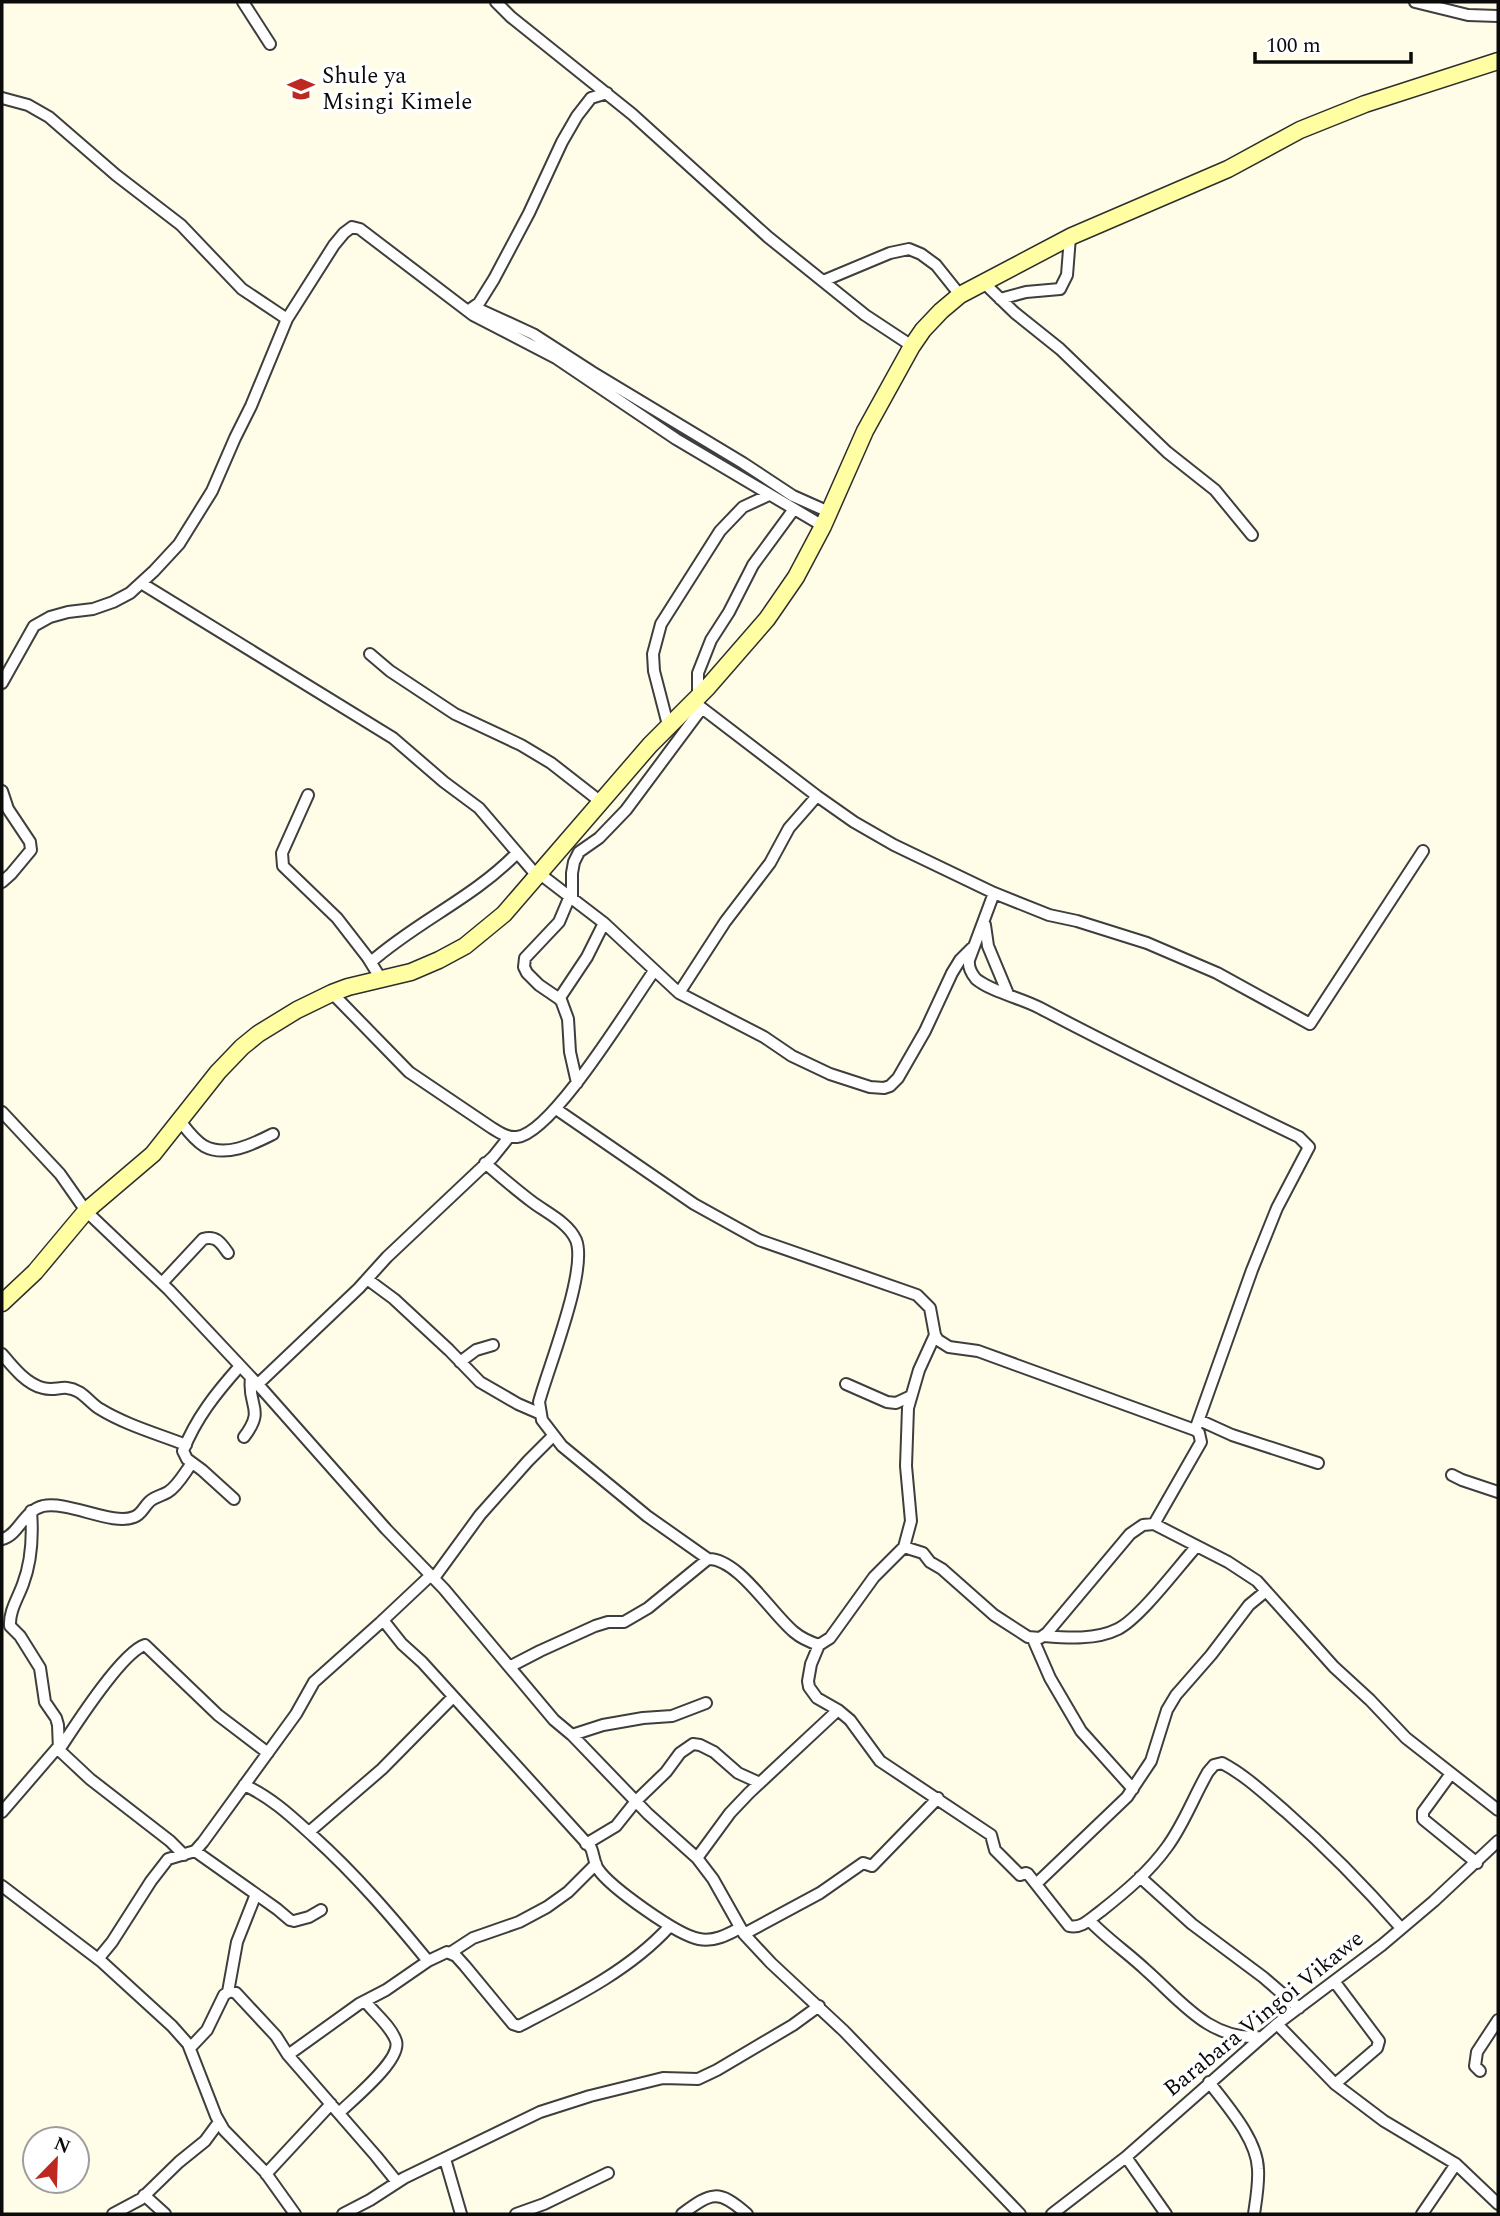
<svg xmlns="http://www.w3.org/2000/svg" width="1500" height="2216" font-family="Spectral,serif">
<rect width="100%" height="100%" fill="#fffde8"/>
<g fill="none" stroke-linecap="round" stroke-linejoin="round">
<!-- street casing -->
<g stroke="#3e3e3e" stroke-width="14">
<path id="street" d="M243,2L270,44
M496,2L511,17L632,114L768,237L865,315L912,346
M1415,2L1468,15L1498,16
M2,98L28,105L49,117L116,175L181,225L242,289L287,319
M823,281L890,253L909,249L921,254L936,265L960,295
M983,282L1015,313L1060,349L1167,452L1215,490L1252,535
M1000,299L1026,292L1060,289L1067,275L1070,237
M474,307L533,334L592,372L743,463L793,496L829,512
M469,310L479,303L494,279L529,213L562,142L577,116L591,98L607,93
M141,583L393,738L444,782L479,808L538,877
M370,654L390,671L455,714L521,745L551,763L601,802
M2,683L34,626L50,617L68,612L93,609L113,602L130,593L154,571L179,544L212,491L235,438L251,406L287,319L334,245L344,233L352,227L360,229L473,315L556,358L676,439L823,526
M698,697V673L711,640L729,612L753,565L794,509
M694,702L817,796L854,822L894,845L994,893L1049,915L1077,921L1147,943L1217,973L1310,1024L1423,851
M668,725L654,671L653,654L661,624L720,531L743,507L769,495
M2,791L8,809L30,842L31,850L11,874L2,882
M308,795L282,853L283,866L337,918L368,958L381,979
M540,874L604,923L679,993L764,1037L792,1056L830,1074L870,1087L884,1088L890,1086L898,1078L925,1031L952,973L960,960L972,948
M994,893L969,960C968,967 971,973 976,979C992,992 1021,998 1040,1008C1125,1053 1212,1095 1299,1137L1309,1147L1277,1208L1252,1270L1195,1430
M570,896L559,922L525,958L524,967L527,973L539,985L561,1000L568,1019L570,1052L577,1083
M572,898V873L574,862L579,852L599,838L626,810L702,708
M985,925L988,946L1008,994
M371,962C416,922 473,898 516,854
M332,993L409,1072L492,1128C500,1133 508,1138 517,1137C553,1133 631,1003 654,971
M679,993L725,922L770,863L789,828L817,796
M559,999L587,957L604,923
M556,1109L694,1204L759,1240L917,1295L930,1308L935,1335L938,1340L949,1347L978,1351L1195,1430L1199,1433L1201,1442L1154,1524
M2,1112L60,1174L86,1211L169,1290L262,1389L386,1529L444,1589L554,1720L572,1735L648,1814L697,1858L713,1879L744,1934L771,1963L844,2031L1020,2214
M180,1121C187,1130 194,1140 204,1146C226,1158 253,1144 273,1134
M485,1163C500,1176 515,1189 531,1201C545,1212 568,1222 576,1240C588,1270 548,1368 539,1402L542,1420L562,1446L647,1516L708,1559
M367,1279L394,1299L449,1350L480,1382L518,1404L541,1414
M162,1283L203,1239C216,1235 221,1243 228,1253
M2,1354C12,1366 26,1384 43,1388C57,1392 63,1383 79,1392C87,1397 93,1405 100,1409C126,1425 158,1434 186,1445
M460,1362L476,1350L493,1345
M846,1384L887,1402L896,1403L911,1396
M257,1385L359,1288L387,1257L493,1157L509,1137
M1199,1420L1232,1435L1318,1463
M244,1437C266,1408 247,1407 251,1378
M1452,1475L1462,1480L1498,1492
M234,1499L202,1470L187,1459L183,1451C196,1418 216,1393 240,1366
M31,1511C33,1536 32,1560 23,1584C18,1598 9,1611 10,1626L20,1636L40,1668L45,1702L56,1718L58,1725L59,1750L90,1779L170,1841L184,1855
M2,1539C18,1536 23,1511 43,1506C69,1501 113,1526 134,1517C143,1514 145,1503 153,1499C158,1496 163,1495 168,1492C178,1486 185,1472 192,1463
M904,1547L911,1521L906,1466L908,1408L919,1370L935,1335
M434,1578L480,1515L528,1461L553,1436
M383,1620L402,1644L422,1662L482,1728L591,1848C594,1855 594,1863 598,1869C610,1887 677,1935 699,1939C714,1942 727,1935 740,1928
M1044,1636C1068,1638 1096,1640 1118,1629C1140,1618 1178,1567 1196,1547
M1033,1639L1050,1678L1081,1731L1133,1789
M819,1645L811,1664L808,1681L809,1687L817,1698L838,1710L850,1720L880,1761L991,1835L995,1850L1020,1875L1026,1873L1028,1874L1069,1926C1082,1929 1091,1918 1101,1911C1125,1892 1149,1872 1167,1847C1184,1824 1194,1796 1208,1772L1214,1765L1222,1763C1245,1775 1266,1795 1286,1812C1327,1848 1365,1887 1401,1928
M511,1666L540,1651L595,1626L608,1622H624L648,1608L708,1559C738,1558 771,1613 794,1632C801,1638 810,1642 819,1645L830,1638L874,1577L904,1547L923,1553L930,1562L942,1569L994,1615L1028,1637L1040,1638L1047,1633L1130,1534L1143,1525L1154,1524L1228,1562L1257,1581L1334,1667L1370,1700L1406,1738L1498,1810
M572,1735L603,1725L643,1718L672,1716L706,1703
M59,1750C74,1727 122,1652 145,1645L218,1715L268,1753
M1450,1775L1423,1812V1819L1477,1863
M244,1785C271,1797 292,1817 314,1837C356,1875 392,1917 428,1961
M2,1812L58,1747
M309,1832L382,1769L453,1697
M586,1844L616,1826L636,1801L666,1772L680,1753L693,1744L700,1745L714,1752L738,1773L760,1783
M195,1851L277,1909L290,1920L294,1921L309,1917L321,1910
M697,1858L730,1813L749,1793L838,1710
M1140,1877L1192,1924L1263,1977L1299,2008
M1036,1884L1127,1797L1151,1761L1167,1710L1176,1695L1211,1655L1249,1605L1266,1591
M2,1886L102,1962L172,2026L188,2044L216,2116L224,2130L265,2172L295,2214
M1089,1920C1107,1939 1128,1953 1147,1971C1181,2001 1210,2041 1261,2037
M744,1934L820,1893L863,1863L872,1866L938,1798
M450,1953L473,1938L519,1922L547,1907L568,1892L596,1864
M98,1959L112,1942L151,1881L168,1859L195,1851L203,1842L296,1714L314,1682L380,1623L431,1575
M1334,1981L1379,2041L1377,2048L1335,2084
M228,1992L237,1942L256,1894
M1277,2024L1335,2084L1384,2121L1456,2164L1498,2204
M190,2048L207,2030L224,1995L230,1991L236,1993L276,2036L288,2055L376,2156L397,2182
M288,2055L359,2004L386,1990L428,1961L447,1952L456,1956L465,1966L513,2024L519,2026C571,1999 629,1971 669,1927
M1480,2071L1475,2066L1477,2052L1498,2020
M1209,2082C1227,2106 1257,2139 1258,2169C1259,2184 1256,2200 1254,2214
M339,2113C352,2100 402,2060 396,2041C391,2026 374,2013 365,2001
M1126,2157L1166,2214
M445,2159L461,2214
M266,2174L331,2104
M144,2195L165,2214
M113,2214L141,2199L179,2162L205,2141L219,2122
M343,2214L370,2200L404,2178L540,2112L590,2096L663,2078L698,2079L717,2070L793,2025L819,2006
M516,2214L544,2204L608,2173
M682,2214C712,2192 718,2189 747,2214
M1052,2214L1126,2157L1277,2024L1382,1945L1434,1901L1498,1841
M1422,2214L1456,2164"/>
</g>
<!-- secondary casing -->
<g stroke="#2d2d2d" stroke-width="19">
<path id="secondary" d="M2,1303L35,1272L86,1211L153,1154L218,1072L242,1047L258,1034L297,1010L332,993L348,987L411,972L439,960L465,946L504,914L650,745L707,688L767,619L796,577L823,526L865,431L912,346L923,330L941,311L960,295L1072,236L1228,169L1300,130L1365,104L1498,61"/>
</g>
<!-- street -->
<use href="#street" stroke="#fff" stroke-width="10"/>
<!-- secondary -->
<use href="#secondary" stroke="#fffea3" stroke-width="16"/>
</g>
<!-- icons -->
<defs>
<g id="school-bare" transform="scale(2.1)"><path d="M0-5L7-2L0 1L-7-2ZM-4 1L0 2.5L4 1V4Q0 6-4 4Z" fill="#bd2820" stroke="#fff" stroke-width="2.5" paint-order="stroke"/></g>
</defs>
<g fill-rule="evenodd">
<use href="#school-bare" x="301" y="89"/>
</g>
<g text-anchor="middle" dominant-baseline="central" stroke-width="7" stroke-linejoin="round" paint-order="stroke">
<!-- poi labels -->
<g font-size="23" fill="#0b0b0b" stroke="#fff" text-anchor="start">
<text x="322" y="76">Shule ya<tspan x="322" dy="26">Msingi Kimele</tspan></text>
</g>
<!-- street labels -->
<g font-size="23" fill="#0b0b0b" stroke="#fff">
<text transform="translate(1264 2014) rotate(-39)">Barabara Vingoi Vikawe</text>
</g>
</g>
<!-- border -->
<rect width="1500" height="2216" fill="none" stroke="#0b0b0b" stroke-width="7"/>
<!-- north arrow -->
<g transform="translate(56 2160) rotate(23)"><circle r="33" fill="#ffffff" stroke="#9d9d9d" stroke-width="2"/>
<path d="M0-5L12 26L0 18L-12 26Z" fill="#bd2820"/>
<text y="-10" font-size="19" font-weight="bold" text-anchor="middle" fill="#0b0b0b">N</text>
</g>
<!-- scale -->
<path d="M1255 52v10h156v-10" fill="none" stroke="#0b0b0b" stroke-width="3.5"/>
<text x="1266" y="52" font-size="21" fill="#0b0b0b" stroke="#ffffff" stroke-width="5" paint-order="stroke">100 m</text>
</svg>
